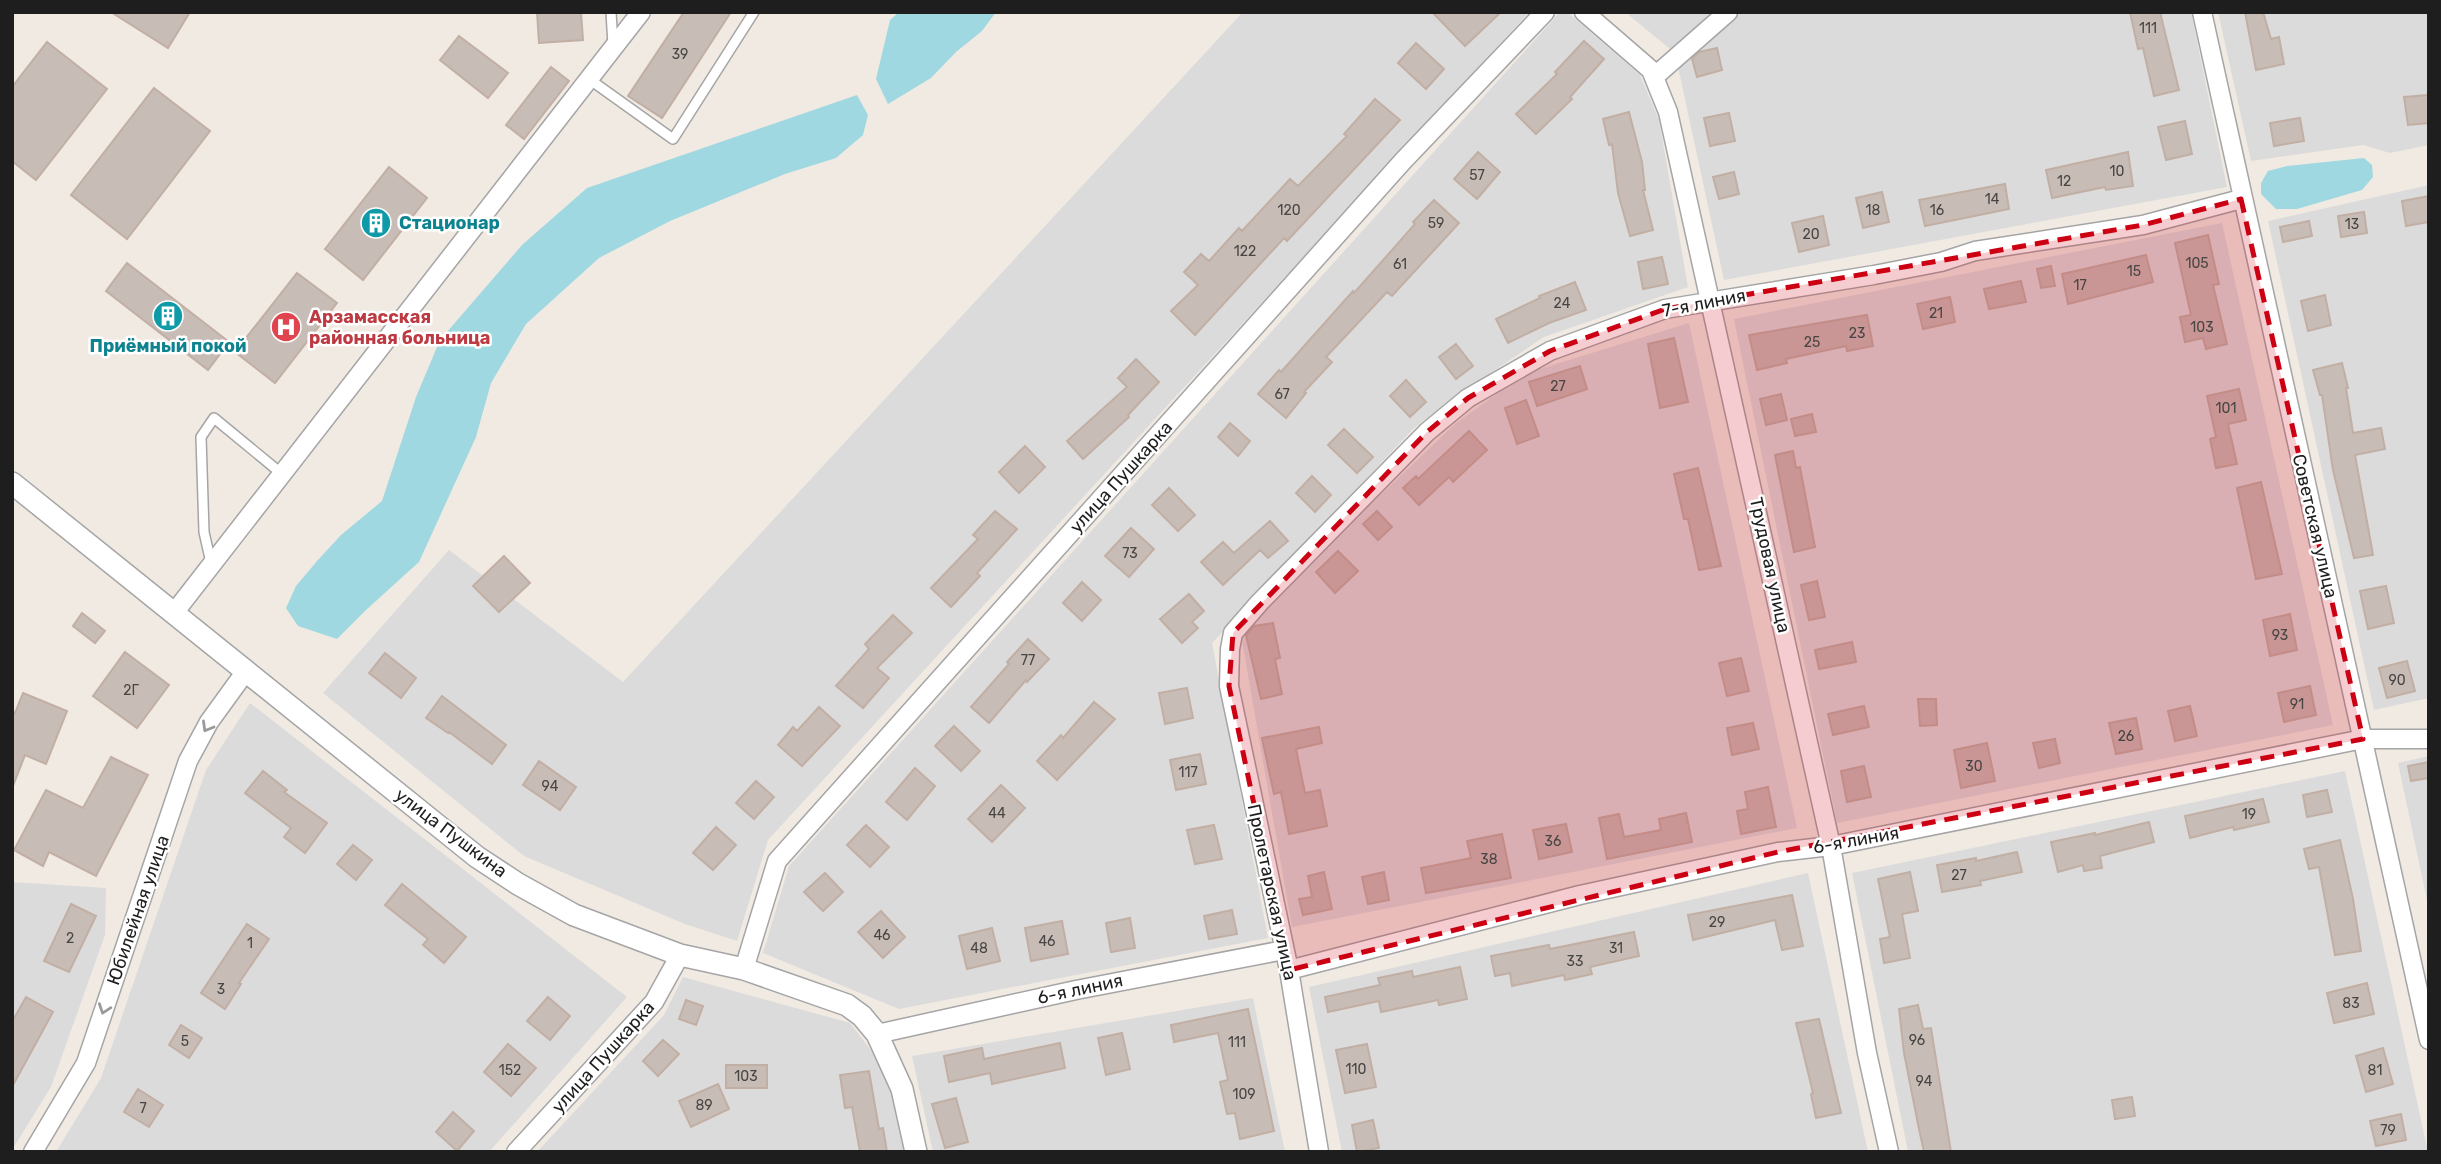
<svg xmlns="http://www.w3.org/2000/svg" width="2441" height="1164" font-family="Rubik,sans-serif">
<rect width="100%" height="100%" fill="#f0eae3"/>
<!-- residential -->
<path fill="#dcdbdb" d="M1243,12H1529L768,840L737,941L685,924L524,856L323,693L449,550L623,682Z
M1560,12H1567L1640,75L1659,120L1688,287L1544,337L1452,399L1413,429L1212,643L1268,938L899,1009L763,953L789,866Z
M1625,12H2191L2227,187L1724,280L1675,53Z
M2218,12H2429V145L2390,153L2363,145L2251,161Z
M2429,185V698L2374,710L2268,221Z
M2222,223L2333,725L1837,823L1734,319Z
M1689,323L1797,828L1292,927L1240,629L1455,424L1524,374Z
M250,703L627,997L489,1152H56L101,1078L206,770Z
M2429,756V910L2398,763Z
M2345,771L2428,1152H1908L1852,873Z
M1808,873L1868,1152H1342L1309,987Z
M12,882L106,888L105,935L51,1087L12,1150Z
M683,977L850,1023L879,1061L896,1101L907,1152H537L664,1015Z
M1253,998L1285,1152H933L912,1056Z"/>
<!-- water -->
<path fill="#a0d8e1" d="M899,12H996L982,31L956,52L931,78L888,104L876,79L890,20Z
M857,95L868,115L863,135L836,158L785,174L670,221L599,258L526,324L491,383L476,437L419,562L366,610L337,639L298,626L286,608L296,586L317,561L341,535L382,501L416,397L440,340L522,245L587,188Z
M2364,158L2372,165L2373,177L2362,190L2297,209H2276L2261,194V183L2268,171L2287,166Z"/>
<!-- building -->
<path fill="#c8bcb6" stroke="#c2afa4" stroke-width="2" d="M111,12H190L168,48Z
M537,12H581L583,40L539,43Z
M684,12H731L662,118L628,96Z
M1432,12H1501L1465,46Z
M2130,12H2160L2179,90L2154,96L2143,48L2138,49Z
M2245,12H2263L2271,39L2279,37L2284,64L2256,70Z
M459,36L508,73L488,98L440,60Z
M1584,41L1604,59L1570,97L1572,99L1536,134L1516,114L1557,74L1555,72Z
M47,42L107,89L36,180L12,161V87Z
M1416,43L1444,69L1426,89L1398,63Z
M1717,48L1722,70L1697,77L1692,59L1699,52Z
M551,67L569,81L524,139L506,125Z
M154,88L210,131L127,239L71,195Z
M2428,95L2429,123L2408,125L2404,97Z
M1375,99L1400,120L1287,241L1284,238L1195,335L1171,311L1198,285L1184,272L1201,254L1209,261L1239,228L1242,231L1290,179L1298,186L1347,136L1344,134Z
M1629,112L1642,162L1645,190H1643L1653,230L1630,236L1618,193L1612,144L1609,145L1603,119Z
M1729,113L1735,141L1710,146L1704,118Z
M2300,118L2304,141L2274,146L2270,123Z
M2185,121L2192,154L2166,160L2158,127Z
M1478,152L1500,172L1477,199L1454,179Z
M2128,152L2133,186L2106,190L2105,187L2052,198L2046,170Z
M389,167L427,198L363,280L325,249Z
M1734,172L1739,194L1719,199L1713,177Z
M2005,184L2009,209L1925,226L1919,200Z
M1882,192L1889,222L1863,228L1856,198Z
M2429,196V222L2406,226L2402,201Z
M1434,200L1459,223L1392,296L1387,292L1326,357L1332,362L1304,392L1306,393L1286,418L1258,394L1279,370L1281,372L1353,291L1354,293L1415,224L1413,222Z
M2364,212L2367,233L2341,237L2338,216Z
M1823,216L1829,245L1799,252L1792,223Z
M2309,221L2312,236L2283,242L2280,227Z
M2208,235L2219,284L2213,285L2227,344L2206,349L2203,338L2185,342L2180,317L2191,315L2175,243Z
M2146,255L2153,282L2068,304L2062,274Z
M1662,257L1668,284L1643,289L1638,262Z
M127,263L229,342L208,370L106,291Z
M2051,266L2055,286L2041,288L2037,269Z
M297,273L337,303L275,383L235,352Z
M2021,281L2026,302L1989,309L1984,289Z
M1575,282L1586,310L1549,323L1508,343L1496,319L1540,298L1539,296Z
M2325,295L2331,325L2308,331L2301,301Z
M1950,297L1955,322L1923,329L1917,304Z
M1867,315L1873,346L1847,351L1846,346L1786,359L1787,363L1757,370L1749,335Z
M1674,338L1688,402L1660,408L1648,344Z
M1456,344L1473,366L1456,379L1439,357Z
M1136,359L1159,382L1128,415L1129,417L1083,459L1067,441L1127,387L1118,378Z
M2342,363L2348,388H2346L2353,433L2381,428L2385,449L2355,455L2373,555L2354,558L2333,470L2322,395H2320L2313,370Z
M1580,366L1587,389L1537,406L1529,382Z
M1406,380L1426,402L1410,417L1390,396Z
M2239,389L2246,420L2228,424L2237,464L2216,468L2210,439L2216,437L2207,396Z
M1781,394L1787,420L1766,425L1760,399Z
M1526,400L1539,436L1517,444L1505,408Z
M1812,414L1816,432L1795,436L1791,419Z
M1230,423L1250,441L1238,456L1218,437Z
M1344,429L1373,457L1357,473L1328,445Z
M1469,431L1487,450L1453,482L1449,477L1419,505L1403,488L1416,476L1418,479Z
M1025,446L1045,467L1019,493L999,472Z
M1793,451L1796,468L1800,467L1815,547L1794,552L1775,455Z
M1698,468L1721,566L1699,570L1688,519H1684L1674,474Z
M1312,476L1331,495L1315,512L1296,493Z
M2261,482L2282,574L2256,579L2237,488Z
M1169,488L1195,515L1178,531L1152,505Z
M995,511L1017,529L977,573L980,576L951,607L931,588L978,539L973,535Z
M1377,511L1392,527L1378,540L1363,524Z
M1270,521L1288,541L1268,558L1260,550L1223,585L1201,562L1223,542L1234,553Z
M1131,528L1154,549L1129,577L1105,556Z
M1338,551L1358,571L1335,593L1316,572Z
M504,556L530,583L499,612L473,586Z
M1817,581L1825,617L1809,620L1801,585Z
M1082,582L1101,600L1082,621L1063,603Z
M2386,586L2394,623L2368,629L2360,591Z
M1189,594L1204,611L1192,622L1198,628L1182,643L1160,619Z
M82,613L105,631L95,643L73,626Z
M2290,614L2297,650L2270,656L2263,620Z
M893,615L912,633L877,668L889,678L863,708L836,686L869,649L865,644Z
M1273,623L1280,658L1275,659L1282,694L1261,699L1246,635L1254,626Z
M1028,639L1049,659L1027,682L1026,680L989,723L971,707L1009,664L1007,662Z
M1852,642L1856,662L1819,669L1815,650Z
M125,652L169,685L137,728L93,696Z
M385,653L416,678L401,698L369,673Z
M1741,658L1749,691L1727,696L1719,663Z
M2407,661L2415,691L2387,698L2379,668Z
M2310,686L2316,715L2284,722L2278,693Z
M1187,688L1193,718L1165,724L1159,693Z
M23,693L67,711L46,764L25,755L13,786L12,712L15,713Z
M442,696L506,745L492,764L449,732L448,733L426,718Z
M1918,699H1936L1937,725L1920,726Z
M1094,702L1115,719L1057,780L1037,761L1061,735L1063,738Z
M1864,706L1869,727L1833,735L1828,714Z
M2190,706L2197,736L2175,741L2168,711Z
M819,707L840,726L802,766L778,745L793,727L797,731Z
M2136,718L2142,749L2116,754L2109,723Z
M1753,723L1759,749L1732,755L1727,728Z
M954,726L980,751L961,771L935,746Z
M1319,727L1322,743L1296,749L1305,793L1320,790L1327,826L1289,834L1281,792L1274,794L1262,738Z
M2055,739L2060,763L2039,768L2033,743Z
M1987,743L1995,781L1961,788L1954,750Z
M1200,754L1206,784L1176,790L1170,760Z
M111,757L148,775L96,876L49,852L43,866L14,850L46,790L83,808Z
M539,761L576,787L560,810L523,785Z
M2429,762V778L2411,781L2408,766Z
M1864,766L1871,797L1847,802L1841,771Z
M915,768L935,786L907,820L886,802Z
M263,771L287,790L284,792L327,823L305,853L284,837L291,828L245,793Z
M756,781L774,797L754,819L736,803Z
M1001,785L1025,808L992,842L968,819Z
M1768,787L1776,827L1741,834L1737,811L1748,809L1745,792Z
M2327,790L2332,812L2307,817L2303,795Z
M2263,799L2269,822L2234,830L2233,827L2190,838L2185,816Z
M1686,813L1692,842L1607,859L1599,818L1619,814L1624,837L1661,830L1659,819Z
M2149,822L2154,842L2100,856L2102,868L2084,871L2083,865L2058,872L2051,842L2095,833V835Z
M1566,824L1572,852L1539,859L1533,830Z
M866,825L889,847L870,867L847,845Z
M1214,825L1222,859L1195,864L1187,830Z
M716,827L736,845L713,870L693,853Z
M1502,834L1511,878L1426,893L1421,868L1471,858L1467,841Z
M2340,840L2353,899L2361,951L2335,955L2319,867L2309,869L2304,849Z
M353,845L372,860L356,880L337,864Z
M2017,852L2022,872L1980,881L1981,885L1942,892L1937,865L1976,858V861Z
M1324,872L1332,909L1303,915L1299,899L1312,897L1308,876Z
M1384,872L1389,900L1368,904L1362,877Z
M1910,872L1918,911L1902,914L1910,958L1884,963L1880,939L1890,937L1878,879Z
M825,873L843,892L823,911L804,892Z
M402,884L466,937L444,963L423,945L428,939L385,905Z
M1792,895L1803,946L1782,950L1775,920L1693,940L1688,915Z
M71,904L96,916L69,972L44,961Z
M1232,910L1237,934L1209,939L1204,916Z
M881,911L905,937L883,958L858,932Z
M1130,918L1135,948L1111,952L1106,923Z
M1062,921L1068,954L1031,961L1025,928Z
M247,924L269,939L239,983L241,984L225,1009L201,993Z
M992,928L1000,961L967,969L959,936Z
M1634,932L1639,956L1590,967L1592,974L1565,980L1564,975L1512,986L1510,973L1495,976L1491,956L1549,945L1550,949Z
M1460,967L1467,999L1439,1005L1438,1000L1381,1012L1379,1001L1328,1012L1325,997L1380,985L1378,978L1412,971L1413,977Z
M2367,983L2374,1014L2334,1023L2327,993Z
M26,997L53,1012L12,1087V1022Z
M548,997L570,1016L550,1040L527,1021Z
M686,1000L703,1006L696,1025L679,1019Z
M1918,1005L1923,1029L1931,1028L1951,1152H1924L1918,1124L1904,1053L1899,1009Z
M1248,1009L1274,1131L1240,1139L1235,1113L1227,1114L1220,1082L1228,1080L1218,1033L1174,1042L1171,1025Z
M1819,1019L1841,1113L1816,1118L1811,1094L1813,1093L1796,1023Z
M181,1025L202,1038L189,1058L169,1045Z
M1122,1033L1130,1069L1106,1075L1098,1038Z
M663,1040L679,1054L658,1076L643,1061Z
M1060,1043L1065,1068L992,1084L990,1073L949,1082L944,1056L982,1048L984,1059Z
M508,1044L536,1068L511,1096L484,1072Z
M1367,1044L1376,1087L1345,1093L1336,1050Z
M2383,1048L2393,1084L2366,1092L2356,1056Z
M726,1065H767V1088H726Z
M869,1071L879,1129L883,1128L887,1152H860L852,1107L845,1108L840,1075Z
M718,1084L729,1109L691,1127L679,1101Z
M138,1089L163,1105L149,1127L124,1112Z
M2132,1097L2135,1116L2115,1119L2112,1100Z
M956,1098L968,1142L945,1148L932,1104Z
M453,1112L474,1131L457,1151L436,1132Z
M2401,1114L2406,1140L2376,1146L2370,1121Z
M1373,1120L1379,1148L1357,1152L1352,1125Z"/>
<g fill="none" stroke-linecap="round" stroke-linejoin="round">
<!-- service casing -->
<g stroke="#a5a5a5" stroke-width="12">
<path id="service" d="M611,12L613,45
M589,79L673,139L754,12
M211,563L204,532L201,437L214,418L282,474"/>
</g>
<!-- minor casing -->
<g stroke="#a5a5a5" stroke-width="21">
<path id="minor" d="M1584,12L1651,70L1668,112L1831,846L1867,1053L1889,1152
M2202,12L2429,1040
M1654,77L1728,12
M174,613L641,12
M744,969L777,861L1403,161L1545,12
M1289,970L1580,895L1778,852L1831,846L2363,739H2429
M877,1034L1076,990L1284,950
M33,1152L86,1063L188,761L209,722L246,671
M516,1152L654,1002L680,955
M1319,1152L1289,970L1229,686L1230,649L1233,633L1260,602L1427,432L1468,398L1550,351L1665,309L1874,275L1941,262L1975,251L2143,225L2241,199"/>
</g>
<!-- tertiary casing -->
<g stroke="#a5a5a5" stroke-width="24">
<path id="tertiary" d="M12,483L477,857L518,884L574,915L680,955L744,969L847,1005L862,1016L877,1034L902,1089L916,1152"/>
</g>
<!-- service -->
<use href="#service" stroke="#fff" stroke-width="9"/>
<!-- minor -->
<use href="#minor" stroke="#fff" stroke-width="18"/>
<!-- tertiary -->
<use href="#tertiary" stroke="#fff" stroke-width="21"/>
</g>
<!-- one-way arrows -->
<defs><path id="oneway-chevron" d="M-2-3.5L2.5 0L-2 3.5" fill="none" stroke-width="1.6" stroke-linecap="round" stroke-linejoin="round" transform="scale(1.75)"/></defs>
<g stroke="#9a9a9a">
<use href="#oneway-chevron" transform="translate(207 727) rotate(120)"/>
<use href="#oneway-chevron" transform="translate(104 1009) rotate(109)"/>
</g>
<!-- marked area -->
<path fill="#cc0012" fill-opacity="0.2" stroke="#cc0012" stroke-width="5" stroke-dasharray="14 9" stroke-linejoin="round" d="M2241,199L2363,739L1778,852L1289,970L1229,686L1233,633L1427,432L1468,398L1550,351L1665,309L2143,225Z"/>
<!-- icons -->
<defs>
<g id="building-disc" transform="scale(1.575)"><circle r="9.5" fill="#0f9aa8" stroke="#fff"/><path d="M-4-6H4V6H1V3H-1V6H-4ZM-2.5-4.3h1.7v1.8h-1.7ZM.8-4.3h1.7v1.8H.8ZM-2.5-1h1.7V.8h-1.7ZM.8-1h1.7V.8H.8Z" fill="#fff"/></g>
<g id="hospital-disc" transform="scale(1.575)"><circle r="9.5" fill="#e0444e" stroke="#fff"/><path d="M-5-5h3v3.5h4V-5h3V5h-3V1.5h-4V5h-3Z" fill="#fff"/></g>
</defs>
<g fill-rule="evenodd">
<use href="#building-disc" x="376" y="223"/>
<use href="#building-disc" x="168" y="316"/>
<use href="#hospital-disc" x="286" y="327"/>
</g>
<g text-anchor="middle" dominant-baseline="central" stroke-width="5" stroke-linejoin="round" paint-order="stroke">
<!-- number labels -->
<g font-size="14" fill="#484644">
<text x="2148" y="28">111</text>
<text x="680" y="54">39</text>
<text x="2117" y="171">10</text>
<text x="1477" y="175">57</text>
<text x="2064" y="181">12</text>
<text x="1992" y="199">14</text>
<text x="1289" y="210">120</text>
<text x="1873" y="210">18</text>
<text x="1937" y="210">16</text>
<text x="1436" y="223">59</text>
<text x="2352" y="224">13</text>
<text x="1811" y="234">20</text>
<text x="1245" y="251">122</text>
<text x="2197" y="263">105</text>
<text x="1400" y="264">61</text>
<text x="2134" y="271">15</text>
<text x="2080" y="285">17</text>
<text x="1562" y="303">24</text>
<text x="1936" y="313">21</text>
<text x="2202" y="327">103</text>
<text x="1857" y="333">23</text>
<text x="1812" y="342">25</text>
<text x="1558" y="386">27</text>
<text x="1282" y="394">67</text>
<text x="2226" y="408">101</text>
<text x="1130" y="553">73</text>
<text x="2280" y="635">93</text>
<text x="1028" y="660">77</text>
<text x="2397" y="680">90</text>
<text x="131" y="690">2Г</text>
<text x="2297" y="704">91</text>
<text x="2126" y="736">26</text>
<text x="1974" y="766">30</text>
<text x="1188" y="772">117</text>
<text x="550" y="786">94</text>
<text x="997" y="813">44</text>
<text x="2249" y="814">19</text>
<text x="1553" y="841">36</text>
<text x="1489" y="859">38</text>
<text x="1959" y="875">27</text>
<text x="1717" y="922">29</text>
<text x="882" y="935">46</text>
<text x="70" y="938">2</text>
<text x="1047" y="941">46</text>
<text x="250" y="943">1</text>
<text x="979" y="948">48</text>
<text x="1616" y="948">31</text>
<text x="1575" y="961">33</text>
<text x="221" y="989">3</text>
<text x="2351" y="1003">83</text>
<text x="1917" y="1040">96</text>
<text x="185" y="1041">5</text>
<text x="1237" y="1042">111</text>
<text x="1356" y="1069">110</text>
<text x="510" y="1070">152</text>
<text x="2375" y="1070">81</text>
<text x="746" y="1076">103</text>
<text x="1924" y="1081">94</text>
<text x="1244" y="1094">109</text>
<text x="704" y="1105">89</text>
<text x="143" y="1108">7</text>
<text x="2388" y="1130">79</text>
</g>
<!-- culture labels -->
<g font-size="18" font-weight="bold" fill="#0d838f" stroke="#fff" text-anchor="start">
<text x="399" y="223">Стационар</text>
<text x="168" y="346" text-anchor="middle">Приёмный покой</text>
</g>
<!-- street labels -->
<g font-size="18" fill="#1e1e1e" stroke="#fff">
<text transform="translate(1704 303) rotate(-11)">7-я линия</text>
<text transform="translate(1121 477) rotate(-48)">улица Пушкарка</text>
<text transform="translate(2315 526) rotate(77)">Советская улица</text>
<text transform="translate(1770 565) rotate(78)">Трудовая улица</text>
<text transform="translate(451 833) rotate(37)">улица Пушкина</text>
<text transform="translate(1856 840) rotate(-10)">6-я линия</text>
<text transform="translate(1272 892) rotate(78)">Пролетарская улица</text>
<text transform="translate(138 910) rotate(-71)">Юбилейная улица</text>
<text transform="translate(1080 989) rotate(-12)">6-я линия</text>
<text transform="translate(603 1057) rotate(-48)">улица Пушкарка</text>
</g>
<!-- health labels -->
<g font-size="18" font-weight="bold" fill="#be3a42" stroke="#fff" text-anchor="start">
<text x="309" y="317">Арзамасская<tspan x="309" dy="21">районная больница</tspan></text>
</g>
</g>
<!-- border -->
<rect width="2441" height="1164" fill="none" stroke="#1e1e1e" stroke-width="28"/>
</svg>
